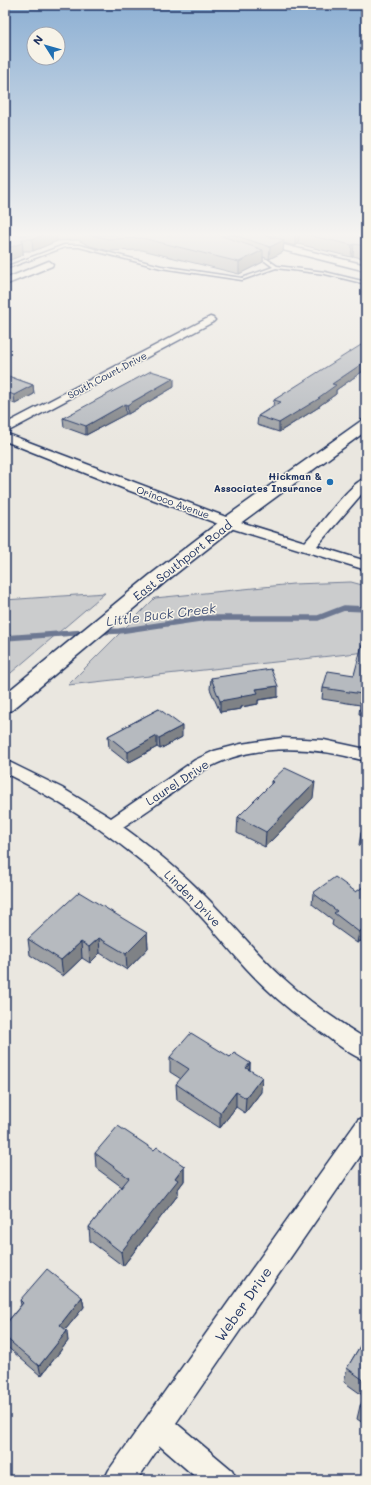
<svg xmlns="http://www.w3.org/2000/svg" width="371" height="1485" font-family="Mali,sans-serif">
<rect width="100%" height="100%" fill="#eae7e0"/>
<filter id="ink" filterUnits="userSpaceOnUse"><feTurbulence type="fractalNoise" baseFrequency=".025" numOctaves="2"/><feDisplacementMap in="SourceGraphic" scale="8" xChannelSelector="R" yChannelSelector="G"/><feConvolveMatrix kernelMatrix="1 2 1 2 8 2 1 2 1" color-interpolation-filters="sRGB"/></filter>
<g filter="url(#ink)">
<!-- green -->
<path fill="#cbcccd" stroke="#737e96" d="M351,582L366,586V652L68,685L155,598L293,584Z
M105,593L5,678V600Z"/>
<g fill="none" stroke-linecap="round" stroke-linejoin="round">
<!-- stream -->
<path stroke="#6d7892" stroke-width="5.5" d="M98,632L119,631L206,618H318L344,608L366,609
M5,638L87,632"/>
<!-- lane casing -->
<g stroke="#1b2f5e" stroke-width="3">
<path id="lane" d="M64,245H79L161,266L242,278L273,267L265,261L252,257L253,255L267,259L277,266L325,272L366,282V284L325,274L276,268L242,280L161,268L79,247H65L5,269V267Z"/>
</g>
<!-- street casing -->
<g stroke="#1b2f5e" stroke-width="3">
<path id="street" d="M230,235H243L366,265V271L231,237Z
M49,261L53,264L52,266L5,285V279Z
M210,317L213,318L215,320L213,322L5,433V424Z
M5,433L234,520L305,542C319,528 350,482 366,478V489L317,546L366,561V570L224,526L125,489L5,441Z
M282,738L324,740L366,749V761C313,746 255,742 206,769C195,775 186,783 176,790C159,803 141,815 123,827C153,849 182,872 207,898C233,924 256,953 283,978C308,1001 337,1021 366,1039V1061C351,1055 338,1045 325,1035C296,1016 270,994 246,968C225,945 206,920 183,898C130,847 71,806 5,773V760L62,788L111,818L195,760L214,751L241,744Z
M366,1117V1148L176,1423L232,1470L237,1480H199L160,1446L137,1480H104L109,1470L358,1120Z"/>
</g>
<!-- secondary casing -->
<g stroke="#1b2f5e" stroke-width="3">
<path id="secondary" d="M366,419V431L235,527L164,583L12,710L5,712V694L150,575L223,519L361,421Z"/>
</g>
<!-- lane -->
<use href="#lane" fill="#f7f3e8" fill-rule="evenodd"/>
<!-- street -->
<use href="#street" fill="#f7f3e8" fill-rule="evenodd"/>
<!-- secondary -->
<use href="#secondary" fill="#f7f3e8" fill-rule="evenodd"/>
</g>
<!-- wall -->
<path fill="#9da0a4" stroke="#1b2f5e" d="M5,235H366V259L353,256L351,257L298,244L295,246L284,243L283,252L269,259L263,257V262L239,274L142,250L109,251L90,246L78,240L57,241L33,251H23V255Z
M366,347V369L336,390V394L319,406V407L279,432L257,425L258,416L273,406L274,400Z
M5,375L33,385L34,394L15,404L8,401Z
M174,387L128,414H126L86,435L64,427L63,418Z
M366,646V715L359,714L360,705L322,699L323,688L354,675Z
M211,678L278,697L258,700V704L241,707V709L220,712L210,689Z
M159,709L182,737L160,749L157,747L128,763L109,748L108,736Z
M271,781L313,798L265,847L237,833L238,817L271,785Z
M366,827V848L359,845L361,833Z
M366,887V945L361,941L357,943L332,925L333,920L312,904L313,893L356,892Z
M147,933L148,948L127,970L100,953L90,963L82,958L63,976L30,955L28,939Z
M170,1057H230L250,1063V1070L261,1092L245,1113L236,1107L220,1128L177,1100L176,1084L181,1079L170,1072Z
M154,1150L184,1166V1181L178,1189V1195L123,1266L90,1241L89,1227L122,1187L96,1168L95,1153Z
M82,1297L84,1307L65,1330L68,1341L41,1376L5,1345V1325L21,1305L20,1300Z
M366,1336V1425L357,1419L360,1406L365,1397L344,1382L347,1368Z"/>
<!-- shaded-wall -->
<path fill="#7f8286" stroke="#1b2f5e" d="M43,235H57V241L33,251L32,239Z
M295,235H299L298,244L295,246Z
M22,239L23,251V255L5,262V249Z
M284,240L283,252L269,259L270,247Z
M354,244L353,256L351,257L352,245Z
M263,250V262L239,274V262Z
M366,361V369L336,390V394L319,406V407L279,432V423L318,398L332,384Z
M174,378V387L128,414L127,405Z
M33,385L34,394L15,404L14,395Z
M7,392L8,401L5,403V393Z
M125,404L126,414L86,435V426Z
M278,686V697L258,700V704L241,707V709L220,712V701L241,696L256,689Z
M182,726V737L160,749L159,738Z
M157,736V747L128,763V752Z
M315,782L313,798L265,847L266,832Z
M363,929L361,941L357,943L359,932Z
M147,933L148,948L127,970L126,954Z
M99,938L100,953L90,963L89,947Z
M81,942L82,958L63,976L61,960Z
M6,1063L9,1078L5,1083V1064Z
M250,1063L249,1078L246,1068Z
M262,1077L261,1092L245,1113L246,1098Z
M236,1092V1107L220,1128V1113Z
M184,1166V1181L178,1189V1195L123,1266L121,1252Z
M82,1297L84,1307L61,1335L60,1325Z
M67,1331L68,1341L41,1376L39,1366Z"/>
<!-- building -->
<path fill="#b6babf" stroke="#1b2f5e" d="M5,235H43L32,239H22V243L5,249Z
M90,235H219L263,250L239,262L142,238L109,239Z
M234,235H262L284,240L270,247Z
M307,235H366V246L354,244L352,245Z
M361,345L366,347V361L332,384L336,385L318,398H320L279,423L258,416L281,402L274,400Z
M151,371L174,378L127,405L125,404L86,426L63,418Z
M5,375L33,385L14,395L7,392L5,393Z
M362,645L366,646V704L360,703L362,694L323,688L328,671L354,675Z
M271,669L278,686L256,689L258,693L241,696L242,697L220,701L211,678Z
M159,709L182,726L159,738L157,736L128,752L108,736Z
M285,768L315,782L266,832L238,817L273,782L271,781Z
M366,827V836L361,833Z
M335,877L356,892L364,886L366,887V932L363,929L359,932L334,913L337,911L313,893Z
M79,892L147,933L126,954L99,938L89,947L81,942L61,960L28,939Z
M191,1033L230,1057L234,1053L250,1063L246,1068L262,1077L246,1098L236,1092L220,1113L176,1084L189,1069L170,1057Z
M118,1126L154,1150L157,1147L184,1166L175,1178L178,1180L121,1252L89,1227L129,1178L95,1153Z
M47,1269L82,1297L60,1325L67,1331L39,1366L5,1337V1325L23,1303L20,1300Z
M366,1336V1382L347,1368Z
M366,1396V1410L360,1406Z"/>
</g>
<!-- sky -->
<linearGradient id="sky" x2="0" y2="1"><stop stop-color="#8cafd3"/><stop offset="0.53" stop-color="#f6f4f1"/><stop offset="1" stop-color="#f6f4f1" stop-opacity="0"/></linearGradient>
<rect width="371" height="443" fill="url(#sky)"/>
<!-- markers -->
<circle fill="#1f6fb2" stroke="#f7f3e8" stroke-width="1.5" cx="330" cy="482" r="4"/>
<g text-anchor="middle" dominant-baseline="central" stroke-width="3" stroke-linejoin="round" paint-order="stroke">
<!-- far-street labels -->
<g font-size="10" fill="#1b2f5e" stroke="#f7f3e8">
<text transform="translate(107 375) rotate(-28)">South Court Drive</text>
<text transform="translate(173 502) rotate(20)">Orinoco Avenue</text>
</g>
<!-- far-poi labels -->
<g font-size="10" font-weight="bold" fill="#1b2f5e" stroke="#f7f3e8" text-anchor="end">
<text x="322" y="476">Hickman &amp;<tspan x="322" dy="12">Associates Insurance</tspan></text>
</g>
<!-- street labels -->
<g font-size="12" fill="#1b2f5e" stroke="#f7f3e8">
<text transform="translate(182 560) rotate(-38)">East Southport Road</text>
<text transform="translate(177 782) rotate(-33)">Laurel Drive</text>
<text transform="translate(193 898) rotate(45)">Linden Drive</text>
</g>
<!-- water labels -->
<g font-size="13" font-style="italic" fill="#445378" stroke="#f7f3e8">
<text transform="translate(161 614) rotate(-7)">Little Buck Creek</text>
</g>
<!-- near-street labels -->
<g font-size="14" fill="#1b2f5e" stroke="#f7f3e8">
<text transform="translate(243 1304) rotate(-55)">Weber Drive</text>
</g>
</g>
<!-- margin -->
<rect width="371" height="1485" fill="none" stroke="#f7f3e8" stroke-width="20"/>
<rect x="10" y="10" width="351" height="1465" fill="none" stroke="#1b2f5e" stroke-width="1.5" filter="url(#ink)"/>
<!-- north arrow -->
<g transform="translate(46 46) rotate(307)"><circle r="19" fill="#f7f3e8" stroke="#9fa5b1"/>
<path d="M0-3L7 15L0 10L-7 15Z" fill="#1f6fb2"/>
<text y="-6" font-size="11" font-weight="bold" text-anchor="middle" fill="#1b2f5e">N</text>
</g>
</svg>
